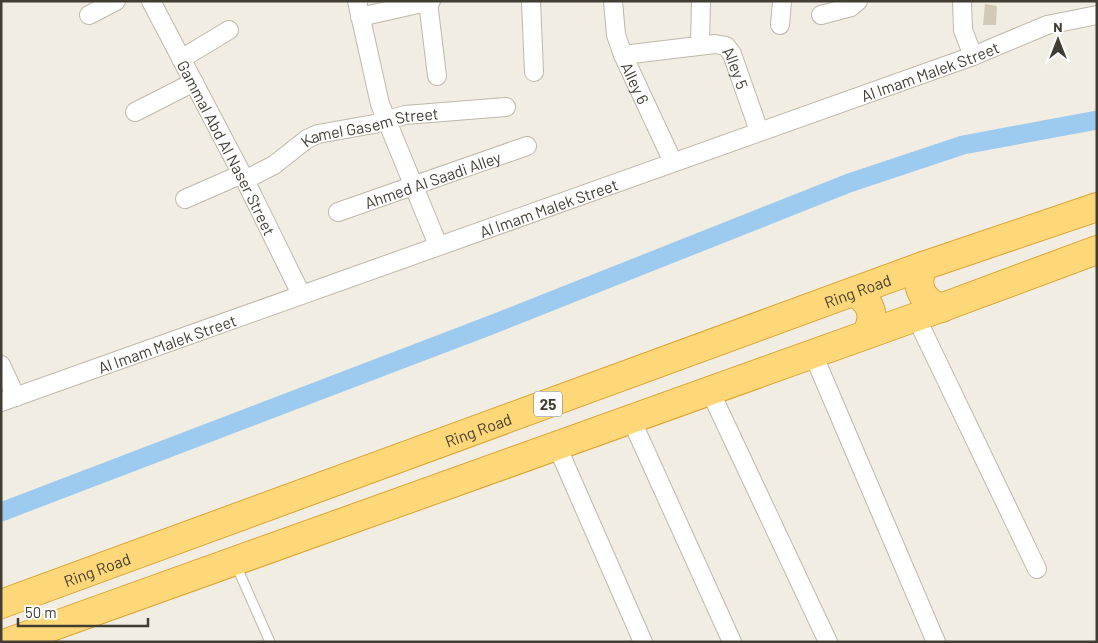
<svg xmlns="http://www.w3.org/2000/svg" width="1098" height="643" font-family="Barlow,sans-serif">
<rect width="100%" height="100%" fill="#f1ede2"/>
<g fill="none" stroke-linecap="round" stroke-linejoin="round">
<!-- canal -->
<path stroke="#9dcbef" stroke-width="19" d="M1,512L491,325L849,183L963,145L1097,120"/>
</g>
<!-- building -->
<path fill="#d2c9b8" d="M985,4L997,6L996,25H983Z"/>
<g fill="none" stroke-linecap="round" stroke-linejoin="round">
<!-- service casing -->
<g stroke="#bfb8a8" stroke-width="11">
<path id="service" d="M236,565L270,642"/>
</g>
<!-- minor casing -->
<g stroke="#bfb8a8" stroke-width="20">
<g id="minor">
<path id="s1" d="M151,1L245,180L301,294"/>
<path d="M357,1L380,104L438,245"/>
<path d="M531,1L534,72"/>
<path id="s2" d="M613,1L616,35L623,55L673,162"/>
<path d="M962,1L963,30L973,56"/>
<path d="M428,2L437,76"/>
<path d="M89,15L116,1"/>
<path d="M821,15L851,7L858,1"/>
<path d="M360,17L431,1"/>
<path d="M780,25L782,1"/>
<path d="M700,45L701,1"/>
<path id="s3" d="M623,55L715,44L726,46L732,54L759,131"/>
<path d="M181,59L229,30"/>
<path d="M135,112L194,82"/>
<path id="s4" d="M245,180L274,165L307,139L318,134L374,124L405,115L506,107"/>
<path d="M185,199L242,174"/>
<path id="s5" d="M338,212L527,146"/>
<path d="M916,317L1037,569"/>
<path d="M813,354L936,642"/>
<path d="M1,365L16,397"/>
<path d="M710,391L828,642"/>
<path id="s6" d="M1,402L973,56L1047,25L1097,15"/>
<path d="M631,419L732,642"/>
<path d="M557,446L643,642"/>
</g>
</g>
<!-- trunk casing -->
<g stroke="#dca331" stroke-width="30">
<g id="trunk">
<path d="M923,266C914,286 922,302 942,308"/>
<path d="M853,292C872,301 877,318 865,335"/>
<path id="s7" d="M1,604L923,266L1097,207"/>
<path d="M9,642L916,317L1097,250"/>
</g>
</g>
<!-- service -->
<use href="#service" stroke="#fff" stroke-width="9"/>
<!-- minor -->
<use href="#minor" stroke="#fff" stroke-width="18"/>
<!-- trunk -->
<use href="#trunk" stroke="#fed878" stroke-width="28"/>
</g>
<g text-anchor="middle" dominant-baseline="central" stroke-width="4" stroke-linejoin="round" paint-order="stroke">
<!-- shield labels -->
<rect fill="#fff" stroke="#7b7770" stroke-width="1" x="534" y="391.5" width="28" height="25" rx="4"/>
<g font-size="15" font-weight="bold" fill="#423d33">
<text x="548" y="404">25</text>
</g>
<!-- street labels -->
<g font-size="16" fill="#423d33" stroke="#fff">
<text stroke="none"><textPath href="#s3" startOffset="128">Alley 5</textPath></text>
<text stroke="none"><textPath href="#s6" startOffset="986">Al Imam Malek Street</textPath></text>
<text stroke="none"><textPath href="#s2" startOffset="86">Alley 6</textPath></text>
<text stroke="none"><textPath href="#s4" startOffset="139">Kamel Gasem Street</textPath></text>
<text stroke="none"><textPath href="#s1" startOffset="165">Gammal Abd Al Naser Street</textPath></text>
<text stroke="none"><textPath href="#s5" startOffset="100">Ahmed Al Saadi Alley</textPath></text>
<text stroke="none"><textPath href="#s6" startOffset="581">Al Imam Malek Street</textPath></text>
<text stroke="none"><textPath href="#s7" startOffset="912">Ring Road</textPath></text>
<text stroke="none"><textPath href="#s6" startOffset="176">Al Imam Malek Street</textPath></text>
<text stroke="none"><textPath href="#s7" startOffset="508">Ring Road</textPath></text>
<text stroke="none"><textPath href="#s7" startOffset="102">Ring Road</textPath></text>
</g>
</g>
<!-- border -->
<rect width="1098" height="643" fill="none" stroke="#423d33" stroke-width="5"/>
<!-- north arrow -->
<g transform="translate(1058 40)" stroke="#ffffff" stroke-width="4" paint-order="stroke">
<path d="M0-4L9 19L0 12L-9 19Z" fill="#423d33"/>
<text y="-8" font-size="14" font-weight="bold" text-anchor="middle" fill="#423d33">N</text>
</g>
<!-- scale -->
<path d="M18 618v8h130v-8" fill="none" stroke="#423d33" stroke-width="2.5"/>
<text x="25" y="618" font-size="15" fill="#423d33" stroke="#ffffff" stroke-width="4" paint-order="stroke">50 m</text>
</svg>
